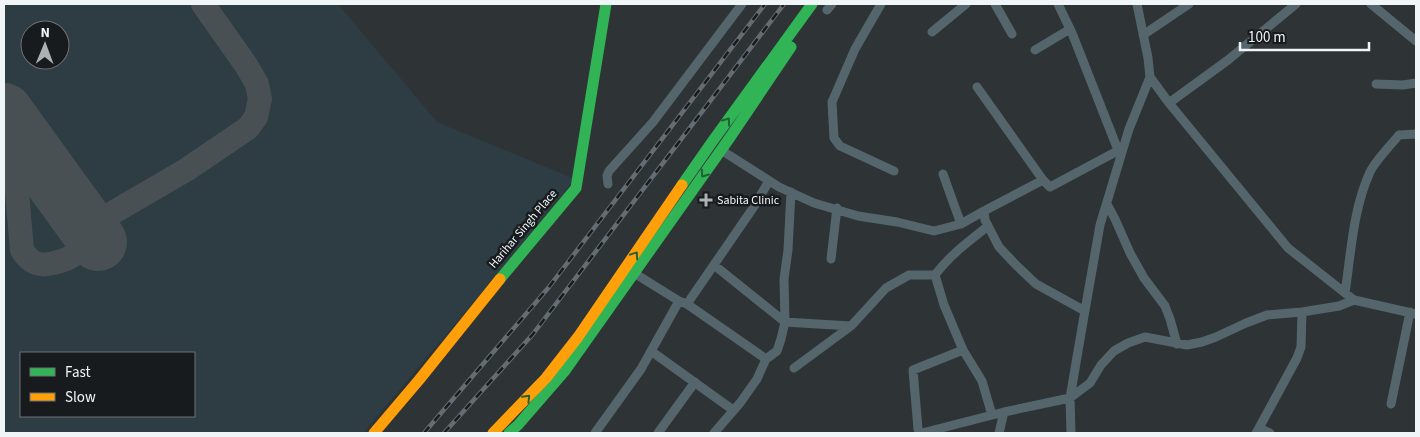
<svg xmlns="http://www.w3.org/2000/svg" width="1420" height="437" font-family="'Source Sans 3',sans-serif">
<rect width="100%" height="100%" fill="#2e3336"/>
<!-- built -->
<path fill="#2e3c43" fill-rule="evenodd" d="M4,4H338L437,122L575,179L462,316L363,433H4ZM30,30H60V60H30ZM21,353H194V416H21Z"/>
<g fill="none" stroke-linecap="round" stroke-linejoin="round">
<!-- taxiway -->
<path stroke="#495054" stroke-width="24" d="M4,112L13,147L22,250C30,263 39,267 54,263C60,261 67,260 72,256C87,246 97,209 84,194C74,183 58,176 45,169
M88,227L186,170L248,128L256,117L260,99L257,84L246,65L203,4"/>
<!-- runway -->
<path stroke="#495054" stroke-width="58" d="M4,112L98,242"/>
<!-- street -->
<path stroke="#55656c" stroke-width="9" d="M881,4L855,49L832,102L834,138L840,146L894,171
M995,4L1012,34
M1058,4L1072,33L1118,150
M1371,4L1416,41
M827,10L832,4
M932,32L966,4
M1143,35L1189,4
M1035,50L1070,29
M1150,77L1169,103L1288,248L1354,300L1416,314
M1376,84L1403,85L1416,83
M977,87L1043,180L1050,187L1123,148
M1169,103L1228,60L1296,4
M721,150L779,187L814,203L858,216L897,222L934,231L961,224
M943,174L961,224L984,211
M1043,180L984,211L985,220L999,247L1016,265L1036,284L1085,311
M608,184L607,176L609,171L653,122L742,4
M1107,204L1115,219L1130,253L1144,278L1165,306L1170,319L1177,344
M831,259L837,208
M714,265L785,322L851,326L886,288L909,275H935C950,255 969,241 988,226
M634,273L679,301L687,304L766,359
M935,275L944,305L963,350
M1345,293C1351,253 1353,209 1370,172C1376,160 1390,146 1399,135L1416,134
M687,304L753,208L769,181
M651,351L733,410
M794,368L851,326
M1391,404L1410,312
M1259,428L1297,358L1301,347L1302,312
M595,433L641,369L679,301
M658,433L695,382
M714,433L740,403L757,379L766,359L777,351L781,339L785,322L784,279L788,250L791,192
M920,433L918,429L913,370L963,350L982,381L992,415
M922,433L1004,412L1070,398L1090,383L1101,365L1114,351L1128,343L1145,337L1187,345L1202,342L1216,337L1246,323L1267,315L1302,312L1339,306L1354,300
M999,433L1004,412
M1071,433L1070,398L1083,322L1100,225L1129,129L1150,77L1148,58L1137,4
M1256,433L1259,428L1270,433"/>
<!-- fast -->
<path stroke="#30b455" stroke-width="11" d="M682,185L712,142L812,4
M500,279L576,188L606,4
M509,433L518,425L564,372L731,136L791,47"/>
<!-- slow -->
<path stroke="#ff9f0a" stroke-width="11" d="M374,433L419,380L500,279
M493,433L546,378L578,337L682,185"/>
<!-- rail casing -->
<g stroke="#646d72" stroke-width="4.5">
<path id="rail" d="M424,433L549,287L765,4
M444,433L533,334L784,4"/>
</g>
<!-- rail -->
<use href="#rail" stroke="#171b1d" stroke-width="2.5" stroke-dasharray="8" stroke-linecap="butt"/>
</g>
<!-- one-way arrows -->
<defs><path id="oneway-chevron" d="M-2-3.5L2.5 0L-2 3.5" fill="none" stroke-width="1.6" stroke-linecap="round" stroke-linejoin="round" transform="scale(1.25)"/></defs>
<g stroke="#226036">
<use href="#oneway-chevron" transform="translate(727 121) rotate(-54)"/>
<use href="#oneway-chevron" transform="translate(704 174) rotate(125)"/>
<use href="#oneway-chevron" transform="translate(635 255) rotate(-56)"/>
<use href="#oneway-chevron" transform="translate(527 398) rotate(-46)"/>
</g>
<!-- markers -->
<path fill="#acb1b4" stroke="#171b1d" stroke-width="2" d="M703.5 192.5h5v5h5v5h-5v5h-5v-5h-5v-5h5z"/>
<g text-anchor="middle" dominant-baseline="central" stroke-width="5" stroke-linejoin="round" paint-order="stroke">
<!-- poi labels -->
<g font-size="12" fill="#f0f5f8" stroke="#171b1d" text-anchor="start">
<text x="717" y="200">Sabita Clinic</text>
</g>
<!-- street labels -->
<g font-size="12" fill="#f0f5f8" stroke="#171b1d">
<text transform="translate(523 229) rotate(-50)">Harihar Singh Place</text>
</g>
</g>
<!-- border -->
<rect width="1420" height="437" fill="none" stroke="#f0f5f8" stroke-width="10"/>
<!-- legend -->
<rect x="20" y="352" width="175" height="65" fill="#171b1d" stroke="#6e7275"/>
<rect x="30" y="368" width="25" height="8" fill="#30b455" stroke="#6e7275"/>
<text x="65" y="377" font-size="15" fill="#f0f5f8">Fast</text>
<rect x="30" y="393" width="25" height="8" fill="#ff9f0a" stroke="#6e7275"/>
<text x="65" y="402" font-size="15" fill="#f0f5f8">Slow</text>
<!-- north arrow -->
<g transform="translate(45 45) rotate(1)"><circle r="24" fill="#171b1d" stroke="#6e7275"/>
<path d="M0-4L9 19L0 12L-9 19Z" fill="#acb1b4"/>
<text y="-8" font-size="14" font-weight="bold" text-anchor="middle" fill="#f0f5f8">N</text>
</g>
<!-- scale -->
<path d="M1240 42v8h129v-8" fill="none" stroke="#f0f5f8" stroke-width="2.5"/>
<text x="1248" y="42" font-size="15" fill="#f0f5f8" stroke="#171b1d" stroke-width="4" paint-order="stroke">100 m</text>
</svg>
